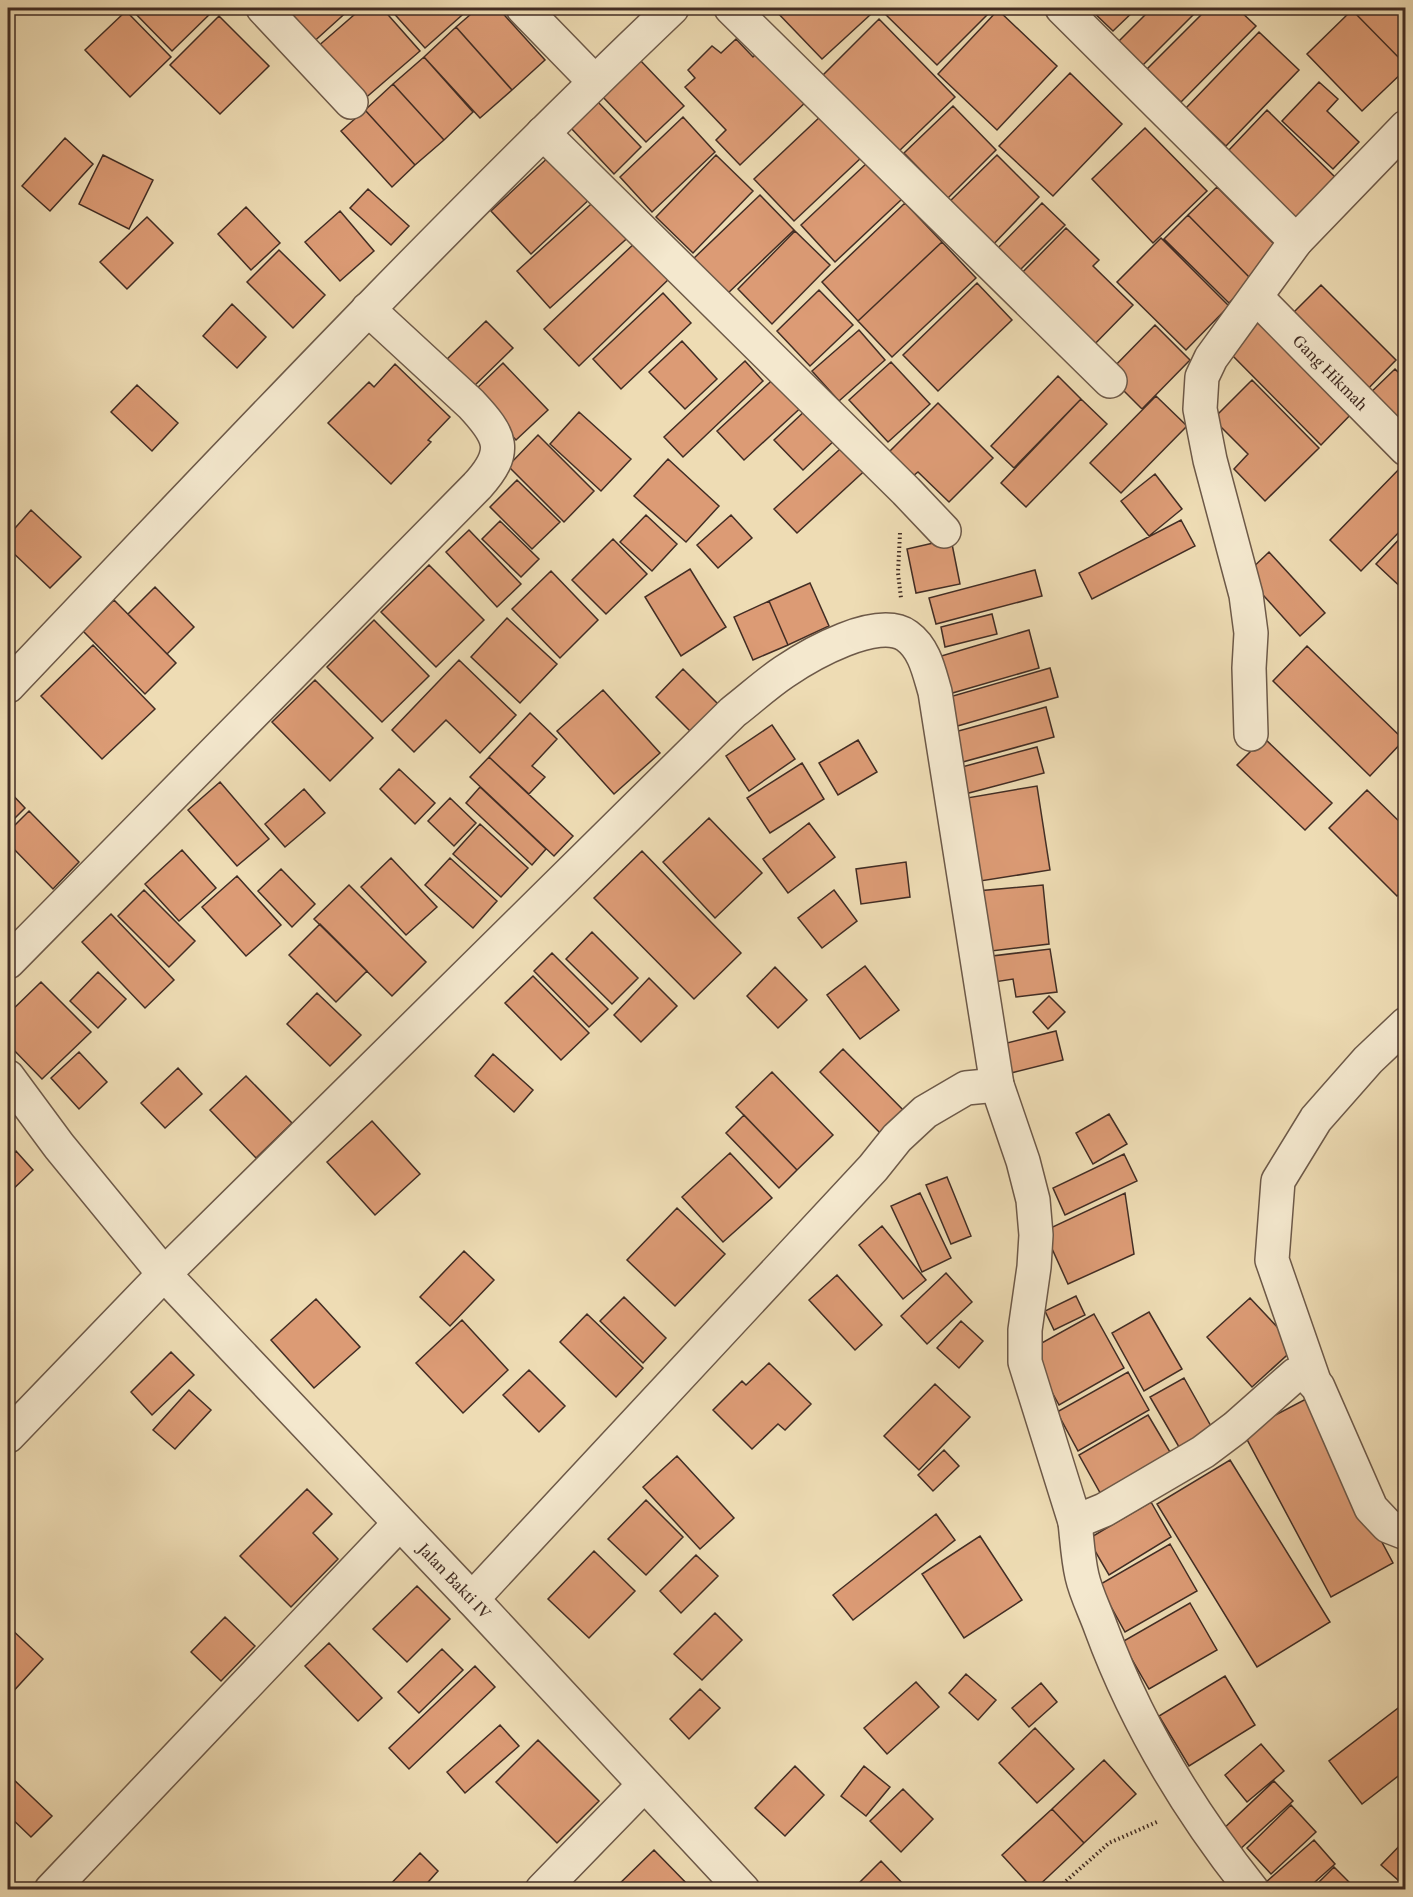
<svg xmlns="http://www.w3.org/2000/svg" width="1413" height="1897" font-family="'Libre Caslon Text',serif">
<rect width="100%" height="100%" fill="#eedcb4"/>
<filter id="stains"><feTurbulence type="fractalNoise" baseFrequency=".00333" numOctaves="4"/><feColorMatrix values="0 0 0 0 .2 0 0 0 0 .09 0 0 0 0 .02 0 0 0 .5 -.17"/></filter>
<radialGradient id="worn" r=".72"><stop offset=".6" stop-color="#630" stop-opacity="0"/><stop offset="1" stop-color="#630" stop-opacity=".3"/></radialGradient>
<!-- building -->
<path fill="#dc9b75" stroke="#422d24" stroke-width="1.5" d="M130,8H216L172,51Z
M274,8H351L309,46Z
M362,8H382L420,51L362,101L316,48Z
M389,8H470L425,48Z
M478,8H498L545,60L512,90L456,27Z
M773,8H863L870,15L822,59Z
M879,8H994L937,65Z
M1089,8H1137L1113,31Z
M1152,8H1200L1143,65L1119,41Z
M1208,8H1237L1256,26L1181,102L1147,69Z
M1349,8H1406V65L1352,10Z
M998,10L1057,66L997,130L938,74Z
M1352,10L1406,65V69L1362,111L1307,54Z
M126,11L171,57L130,97L85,50Z
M219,16L269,66L220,114L170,65Z
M879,19L955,97L897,153L822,76Z
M456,27L512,90L480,118L424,57Z
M1259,32L1299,70L1226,146L1186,108Z
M736,39L753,57L763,47L811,97L740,165L716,140L726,130L685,87L695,78L688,70L712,46L721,53Z
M424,57L473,112L444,140L393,84Z
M639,59L684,106L646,142L601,95Z
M1070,73L1122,124L1053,196L999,146Z
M1319,82L1338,99L1327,111L1359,142L1333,169L1282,121Z
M393,84L444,140L415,165L365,110Z
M597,101L641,147L614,174L570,127Z
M953,106L996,150L948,198L904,153Z
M365,110L415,165L392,187L341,131Z
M1267,110L1335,177L1290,224L1228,151Z
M822,115L862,157L794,221L754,179Z
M683,117L715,152L652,212L620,177Z
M1145,128L1207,191L1153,243L1092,179Z
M65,138L93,164L50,211L22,186Z
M554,152L594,195L531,254L491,211Z
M103,155L153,180L129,229L79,204Z
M716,155L753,191L693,253L656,217Z
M997,155L1039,197L987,251L943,208Z
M868,162L902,199L835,262L801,225Z
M1217,187L1281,251L1252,280L1188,215Z
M368,189L409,226L391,245L350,208Z
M760,195L794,230L726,295L692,260Z
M600,196L633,233L550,308L517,271Z
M905,203L942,242L858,321L822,282Z
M1042,203L1065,225L1012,278L990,256Z
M246,207L280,243L251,270L218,234Z
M340,211L374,251L340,281L305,242Z
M1188,215L1252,280L1229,303L1164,239Z
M147,217L173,243L127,289L100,262Z
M1066,228L1099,260L1093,266L1133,305L1086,353L1013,282Z
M795,231L830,265L772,324L738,289Z
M1161,238L1229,306L1186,350L1117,282Z
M638,240L672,276L579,366L544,329Z
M942,242L976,278L892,357L858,321Z
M279,250L325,295L293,328L247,282Z
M977,283L1012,320L938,391L903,355Z
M1321,285L1396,360L1361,396L1285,321Z
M819,290L853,325L810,366L777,331Z
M663,293L691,323L621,389L593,359Z
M232,304L266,337L237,368L203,336Z
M1264,310L1359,406L1321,445L1226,349Z
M486,321L513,348L469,391L443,363Z
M1155,325L1190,360L1142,409L1107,374Z
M859,330L885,360L839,401L812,371Z
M682,341L717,379L685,409L649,372Z
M745,361L763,381L683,457L664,437Z
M891,362L930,404L888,442L849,400Z
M503,363L548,410L516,440L472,393Z
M395,364L450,417L428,440L431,442L391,484L328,423L369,382L374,387Z
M1395,369L1406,380V442L1364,399Z
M780,373L807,402L744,460L717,431Z
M1058,376L1081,399L1014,468L991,446Z
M1252,380L1319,448L1265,501L1234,469L1248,454L1213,419Z
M137,385L178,423L152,451L111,412Z
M1156,396L1187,426L1121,493L1090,463Z
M1081,399L1107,424L1026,507L1001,483Z
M938,403L993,458L949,502L918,472L913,476L889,452Z
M808,408L837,438L803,470L774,440Z
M579,412L631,459L601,491L550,444Z
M538,435L594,491L564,522L508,466Z
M850,440L872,464L797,533L774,509Z
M668,459L719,506L686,542L634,496Z
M1403,465L1406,468V525L1361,571L1330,540Z
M1155,474L1182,509L1149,536L1121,501Z
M517,480L560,522L532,549L490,507Z
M31,510L81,557L50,588L8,548V536Z
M646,515L677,544L652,571L620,542Z
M731,515L752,538L718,568L697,545Z
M1181,520L1195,546L1092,599L1079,573Z
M500,521L539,559L521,577L482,539Z
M469,530L521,584L497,607L446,552Z
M1406,532V592L1376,564Z
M613,539L647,574L606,614L572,580Z
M951,539L960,584L916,593L907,549Z
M1269,552L1325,613L1300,636L1245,575Z
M429,565L484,620L436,667L381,612Z
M690,569L726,627L681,656L645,597Z
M1035,570L1042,596L936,624L929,598Z
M551,571L598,620L560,658L512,609Z
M810,583L829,626L788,645L769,601Z
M155,587L194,627L167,654L128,614Z
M114,600L176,663L145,694L83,631Z
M769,601L788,645L753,660L734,617Z
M992,614L997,634L945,647L941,627Z
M507,618L557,664L520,703L471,657Z
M374,620L429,676L382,722L327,667Z
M1029,630L1039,668L949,694L938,657Z
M93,645L155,709L102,759L41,696Z
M1307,646L1404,740L1370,776L1273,681Z
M459,660L516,715L480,753L446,720L414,752L392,730Z
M1050,668L1058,697L954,727L946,698Z
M683,669L722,708L695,736L656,697Z
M315,680L373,738L330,781L272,722Z
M603,690L660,753L614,794L557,731Z
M1046,707L1054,737L959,763L951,733Z
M530,713L557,739L532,766L545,777L529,794L489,757Z
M772,725L795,759L749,791L726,756Z
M1264,738L1332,803L1305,830L1237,765Z
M858,740L877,772L838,795L819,763Z
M1037,747L1044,773L965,794L958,768Z
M489,757L573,836L554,856L470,777Z
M802,763L824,799L770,833L747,798Z
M399,769L435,803L415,824L380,789Z
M220,782L269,839L237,866L188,810Z
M1037,786L1050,870L974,882L961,799Z
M480,787L546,849L532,865L466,803Z
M304,789L325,813L285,847L265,824Z
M8,790L25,808L8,825Z
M1367,790L1406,828V888L1397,896L1329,828Z
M450,798L476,823L454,846L428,821Z
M29,811L79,862L53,889L8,843V832Z
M709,818L762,873L715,918L663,862Z
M809,823L835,857L788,893L763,859Z
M480,824L528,868L501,897L453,854Z
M182,850L216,888L179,921L145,884Z
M642,851L741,953L694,999L594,898Z
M391,858L437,907L406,935L361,887Z
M450,858L497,901L473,928L425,885Z
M906,862L910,897L861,904L856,869Z
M281,869L315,904L292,927L258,891Z
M237,876L281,925L246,956L202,907Z
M349,885L426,962L392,996L314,919Z
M1043,885L1049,944L983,952L977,891Z
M144,890L195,941L169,967L118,916Z
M834,890L857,921L822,948L798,918Z
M111,914L174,980L145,1008L82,942Z
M320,924L367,971L336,1002L289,955Z
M592,932L638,978L612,1004L566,959Z
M1050,949L1057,992L1016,997L1013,979L988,983L984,957Z
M552,953L608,1009L589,1027L534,971Z
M865,966L899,1010L860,1039L827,995Z
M775,967L807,1000L778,1028L747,996Z
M98,972L126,999L98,1028L70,1001Z
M533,976L589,1033L561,1060L505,1003Z
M649,978L677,1006L641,1042L614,1015Z
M41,982L91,1032L42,1079L8,1044V1014Z
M317,993L361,1035L330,1066L287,1024Z
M1049,996L1065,1012L1048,1029L1033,1012Z
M1056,1031L1063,1060L1011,1073L1003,1044Z
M843,1049L911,1118L888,1141L820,1072Z
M79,1052L107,1082L79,1109L51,1078Z
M493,1054L533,1090L514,1112L475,1076Z
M178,1068L202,1094L165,1128L141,1103Z
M772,1072L833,1135L797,1170L736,1107Z
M246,1076L292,1123L256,1158L210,1110Z
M1109,1114L1127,1144L1093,1164L1076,1133Z
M744,1115L797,1170L779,1188L726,1133Z
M372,1121L420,1174L375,1215L327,1162Z
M16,1151L33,1170L8,1194V1159Z
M730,1153L772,1198L723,1242L682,1197Z
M1124,1154L1137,1181L1065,1215L1053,1188Z
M947,1177L971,1236L951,1244L926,1185Z
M920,1193L951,1258L922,1272L891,1206Z
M1125,1193L1134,1254L1068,1284L1044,1231Z
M677,1208L725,1254L675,1306L627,1260Z
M882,1226L926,1280L903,1299L859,1245Z
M464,1251L494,1280L450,1326L420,1297Z
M946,1273L972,1302L927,1344L901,1316Z
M837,1275L882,1325L855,1350L809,1300Z
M1076,1296L1085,1315L1054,1330L1045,1311Z
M624,1297L666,1338L643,1363L600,1321Z
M1250,1298L1296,1347L1252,1387L1207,1337Z
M316,1299L360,1347L314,1388L271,1340Z
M1149,1312L1182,1369L1144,1391L1112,1333Z
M587,1314L643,1368L616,1397L560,1342Z
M1094,1314L1124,1368L1059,1405L1029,1350Z
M462,1320L508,1370L463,1413L416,1363Z
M961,1321L983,1341L959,1368L937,1348Z
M171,1352L194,1375L152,1415L131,1392Z
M769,1363L811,1404L785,1430L778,1424L752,1449L713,1410L742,1381L746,1385Z
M529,1370L565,1406L539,1432L503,1395Z
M1128,1372L1149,1410L1078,1451L1057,1412Z
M1184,1378L1212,1428L1179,1447L1150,1397Z
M935,1384L970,1417L919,1470L884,1436Z
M189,1390L211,1410L175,1449L153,1430Z
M1306,1399L1393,1563L1331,1597L1243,1432Z
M1148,1415L1173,1457L1103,1498L1079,1455Z
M944,1450L959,1466L933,1491L918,1475Z
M677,1456L734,1518L700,1549L643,1487Z
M1230,1460L1330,1622L1257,1667L1157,1504Z
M307,1489L332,1514L313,1533L338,1559L291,1607L240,1556Z
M646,1500L683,1537L646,1575L608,1539Z
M1151,1502L1171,1537L1109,1575L1088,1539Z
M936,1514L955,1540L853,1620L833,1595Z
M980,1536L1022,1600L964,1638L922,1574Z
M1170,1544L1197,1591L1125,1632L1099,1585Z
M594,1551L635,1591L589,1638L548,1599Z
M696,1555L718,1576L681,1613L660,1591Z
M417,1586L450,1619L407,1662L373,1629Z
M1190,1603L1217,1650L1149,1689L1122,1642Z
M715,1613L742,1640L702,1680L674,1654Z
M225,1617L255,1646L221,1681L191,1652Z
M8,1626L43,1659L8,1697Z
M329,1643L382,1698L358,1721L305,1666Z
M442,1649L463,1670L419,1713L398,1692Z
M475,1666L495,1687L409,1769L389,1748Z
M966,1674L996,1700L978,1720L949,1693Z
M1225,1676L1255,1725L1189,1766L1159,1716Z
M916,1682L939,1707L887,1754L864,1728Z
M1041,1683L1057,1702L1029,1727L1012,1708Z
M700,1689L720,1708L689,1739L670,1719Z
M1406,1702V1770L1362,1804L1329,1761Z
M500,1725L519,1746L465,1793L447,1772Z
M1035,1728L1074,1769L1037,1803L999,1763Z
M538,1740L599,1801L557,1843L496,1782Z
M1261,1744L1284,1771L1247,1802L1225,1775Z
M1104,1760L1136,1794L1084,1843L1052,1809Z
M795,1766L824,1795L785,1836L755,1808Z
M864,1766L890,1787L866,1816L841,1796Z
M12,1778L52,1816L31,1837L8,1815V1783Z
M1274,1781L1293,1801L1238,1851L1220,1832Z
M903,1789L933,1819L901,1852L870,1821Z
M1291,1805L1316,1832L1271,1874L1247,1848Z
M1052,1809L1084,1843L1034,1890L1002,1855Z
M1406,1839V1887L1381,1865Z
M1314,1840L1335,1864L1306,1890H1272L1266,1882Z
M654,1850L693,1890H613Z
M420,1853L438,1871L421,1890H385Z
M881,1861L909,1890H858L855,1887Z
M1334,1867L1353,1886L1350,1890H1311Z"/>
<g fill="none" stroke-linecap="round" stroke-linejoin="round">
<!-- minor casing -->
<g stroke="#6d5948" stroke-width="36">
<g id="minor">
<path d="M263,8L351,102"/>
<path d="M523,8L594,81"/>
<path d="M731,8L1110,381"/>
<path d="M1062,8L1296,241"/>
<path d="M543,133L906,491L944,531"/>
<path id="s1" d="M1256,297L1406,449"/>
<path d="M8,686C226,457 443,226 672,8"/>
<path d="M1251,734L1249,668L1251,633L1246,595L1210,460L1200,409L1202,377L1211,358L1296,241L1406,127"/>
<path d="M8,962L477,486C509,451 501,436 471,404L368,309"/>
<path id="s2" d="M8,1077L59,1146L164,1274L472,1599L743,1890"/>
<path d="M1314,1381L1272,1260L1278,1181L1316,1119L1368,1060L1406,1024"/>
<path d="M8,1436L164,1274L733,712C750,699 766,684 784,672C809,655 878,615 907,636C925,649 929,672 935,692L997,1085L1023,1161L1033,1200L1036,1235L1034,1267L1025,1330V1362L1075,1522L1104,1510L1203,1452L1235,1428L1295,1375H1307L1318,1387L1371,1508L1388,1526L1406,1533"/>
<path d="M1075,1522C1077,1540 1078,1559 1082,1576C1086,1594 1095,1611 1101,1628C1136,1723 1189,1811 1252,1890"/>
<path d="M472,1599L873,1168L897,1138L925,1112L966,1088L997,1085"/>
<path d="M51,1890L399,1524"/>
<path d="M542,1890L644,1785"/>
</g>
</g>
<!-- path -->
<path stroke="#422d24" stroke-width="4" stroke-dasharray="1.5 3" stroke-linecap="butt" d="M900,533L898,573L901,598
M1056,1890L1109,1843L1159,1821"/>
<!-- minor -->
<use href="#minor" stroke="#f4e8ce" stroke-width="33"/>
</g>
<g text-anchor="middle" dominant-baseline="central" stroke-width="4.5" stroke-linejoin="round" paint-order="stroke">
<!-- street labels -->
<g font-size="15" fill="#422d24" stroke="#f4e8ce">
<text stroke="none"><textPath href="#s1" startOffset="106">Gang Hikmah</textPath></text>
<text stroke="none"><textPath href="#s2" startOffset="674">Jalan Bakti IV</textPath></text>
</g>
</g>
<!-- margin -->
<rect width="1413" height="1897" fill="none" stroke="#eedcb4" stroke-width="30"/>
<rect x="9" y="9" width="1395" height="1879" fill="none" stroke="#422d24" stroke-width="3"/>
<rect x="15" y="15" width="1383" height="1867" fill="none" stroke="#422d24" stroke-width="1.5"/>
<rect width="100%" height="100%" filter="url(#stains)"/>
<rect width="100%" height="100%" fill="url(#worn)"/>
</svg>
